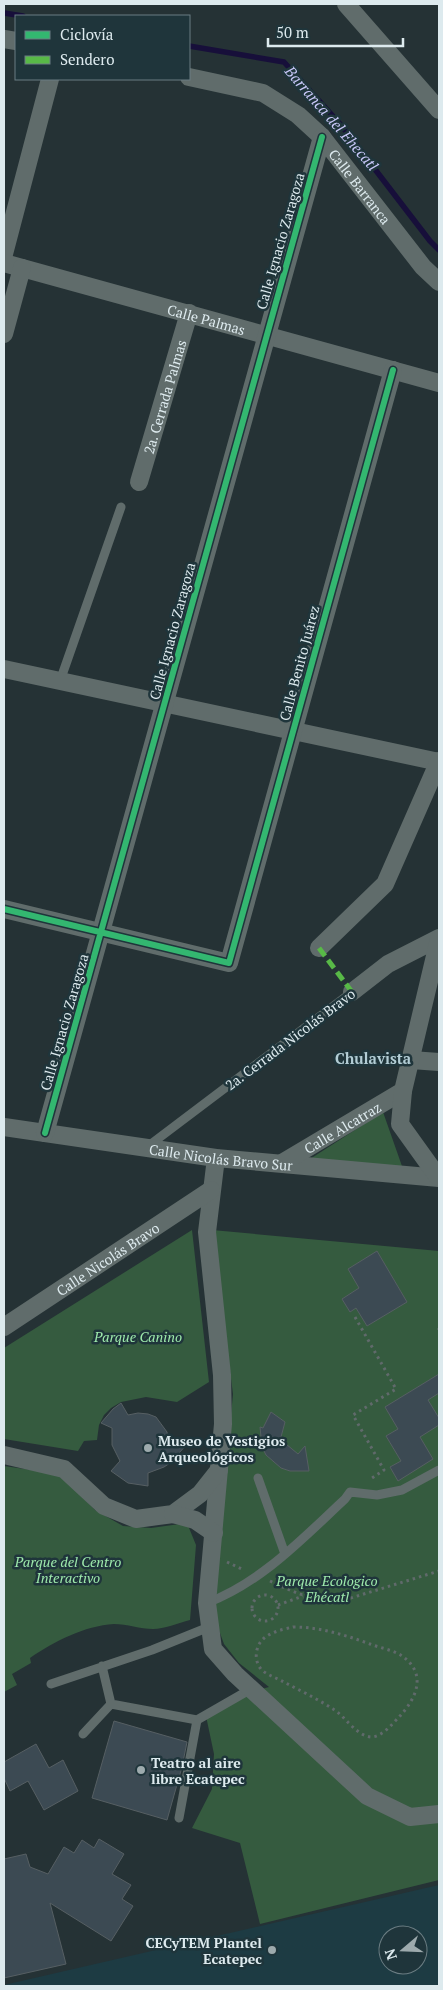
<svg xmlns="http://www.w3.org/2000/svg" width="443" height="1990" font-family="'PT Serif',serif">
<rect width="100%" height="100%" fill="#253235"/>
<!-- built -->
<path fill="#1d3b43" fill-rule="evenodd" d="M439,1885V1986H4V1985ZM388,1935H418V1965H388Z"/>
<!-- green -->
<path fill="#355b3f" d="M383,1112L403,1169L310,1159Z
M192,1230L209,1382L177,1402L146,1397L121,1402L111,1408L104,1415L99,1425L97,1440L84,1441L78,1451L4,1439V1348Z
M212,1230L439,1251V1880L260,1924L240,1843L192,1828L212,1789L214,1754L206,1716L243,1694L269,1687L239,1663L224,1644L216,1622L215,1584L233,1394Z
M4,1466L60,1474L95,1510L123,1526L151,1528L187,1523L196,1545L190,1620C178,1623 164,1629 153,1629C140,1629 127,1624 114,1624C84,1626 55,1641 30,1658L31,1663L12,1674L17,1685L4,1692Z"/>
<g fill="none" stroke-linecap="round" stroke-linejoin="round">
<!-- stream -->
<path stroke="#170f3a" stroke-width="5.5" d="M4,13L23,16
M189,46L284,62L341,125L430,241L439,250"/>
</g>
<!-- building -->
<path fill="#3c4a53" stroke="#565f63" d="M377,1251L407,1302L367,1326L356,1308L350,1312L342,1299L359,1288L348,1269Z
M439,1374V1393L428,1400L439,1418V1425L420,1437L433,1459L398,1481L390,1467L401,1461L386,1436L398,1429L385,1407Z
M121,1403L128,1415L138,1413L148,1414L156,1417L167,1432L168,1441L188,1443L170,1463L164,1467L148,1473V1486L128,1483L111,1471L120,1461L112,1445V1428L101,1423L113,1409Z
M271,1412L285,1422L281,1437L286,1444L298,1454L305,1446L309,1471H290L281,1468L266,1455L262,1447L260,1427L263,1428Z
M114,1721L187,1742L182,1767L167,1820L92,1798Z
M36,1744L49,1768L63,1760L78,1791L44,1810L28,1781L10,1791L4,1778V1762Z
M99,1839L124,1854L112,1874L131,1885L122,1899L133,1906L111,1941L50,1903L66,1964L4,1978V1859L26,1854L30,1867L48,1874L64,1847L74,1853L82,1840L94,1848Z"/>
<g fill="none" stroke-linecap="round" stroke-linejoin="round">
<!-- path -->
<path stroke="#606a6b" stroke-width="3" stroke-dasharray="2.5 4" stroke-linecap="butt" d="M355,1317L396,1389L353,1415L384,1470L369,1480
M439,1328V1330
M227,1562L244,1570
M270,1581C293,1592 315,1602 341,1601L439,1571
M252 1608a13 13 0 1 1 26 0a13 13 0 1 1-26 0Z
M278,1605L303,1596
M293,1627C320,1627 345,1635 370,1644C380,1648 394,1650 402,1656C428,1674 416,1699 399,1717C392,1724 383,1736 372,1737C357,1737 345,1716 333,1709C316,1698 297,1689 280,1680C274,1677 268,1675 263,1671C257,1666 255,1657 257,1650C260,1634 280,1630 293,1627Z"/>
<!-- lane -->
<path stroke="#606c6b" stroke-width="9" d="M60,681L121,507
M147,1147L352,992
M258,1478L285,1554
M207,1603C262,1582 303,1538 345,1499L350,1492L377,1495L402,1490L439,1470
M102,1666L111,1704L197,1720L251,1689
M51,1684L152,1650L209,1627
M83,1734L111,1704
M179,1818L197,1720"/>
<!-- street -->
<g stroke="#606c6b" stroke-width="18">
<path d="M346,4L439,110"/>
<path d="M4,39L16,41"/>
<path id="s1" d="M189,77L263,93L298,115L322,137L423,267L439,282"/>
<path d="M4,254L50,79"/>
<path id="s2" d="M4,263L439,383"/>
<path d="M4,334L22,268"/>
<path id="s3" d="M139,482L189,313"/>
<path d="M4,669L439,762"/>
<path d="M4,909L229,963L393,370"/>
<path d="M319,948L385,884L439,761"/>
<path d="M352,992L388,964L439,938"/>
<path d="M411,1060L439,1062"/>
<path id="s4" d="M4,1127L216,1158L439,1178"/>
<path d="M45,1133L322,137"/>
<path d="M216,1158L207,1232L222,1375L223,1424L207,1603L213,1649L235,1674L367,1796L410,1817L439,1814"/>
<path id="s5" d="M282,1163L403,1091"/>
<path d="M438,1177L400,1124L403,1091L439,939"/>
<path id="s6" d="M4,1327L211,1190"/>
<path d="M4,1455L64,1469L104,1506L136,1519L173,1514L200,1494L219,1470"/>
<path d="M173,1514L195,1520L214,1533"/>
</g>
<!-- quiet -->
<path stroke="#58b947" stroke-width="5" stroke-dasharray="10 5" stroke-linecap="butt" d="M319,948L352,992"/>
<!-- cycleway casing -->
<g stroke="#1f353b" stroke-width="9">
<path id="cycleway" d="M4,909L229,963L393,370
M45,1133L322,137"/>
</g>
<!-- cycleway -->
<use href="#cycleway" stroke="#33b770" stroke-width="6"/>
</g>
<!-- markers -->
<g fill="#9daaad" stroke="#1f353b" stroke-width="2">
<circle cx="148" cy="1448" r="5"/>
<circle cx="141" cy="1770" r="5"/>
<circle cx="272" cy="1950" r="5"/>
</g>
<g text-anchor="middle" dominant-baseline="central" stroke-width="5" stroke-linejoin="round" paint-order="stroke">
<!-- street labels -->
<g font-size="14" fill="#ddeaee" stroke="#1f353b">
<text stroke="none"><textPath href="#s1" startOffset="212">Calle Barranca</textPath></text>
<text transform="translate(280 241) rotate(-74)">Calle Ignacio Zaragoza</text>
<text stroke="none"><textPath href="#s2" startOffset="210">Calle Palmas</textPath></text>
<text stroke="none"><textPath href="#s3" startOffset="89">2a. Cerrada Palmas</textPath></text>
<text transform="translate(172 631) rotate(-75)">Calle Ignacio Zaragoza</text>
<text transform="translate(299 663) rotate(-75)">Calle Benito Juárez</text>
<text transform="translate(64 1022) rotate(-74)">Calle Ignacio Zaragoza</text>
<text transform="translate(290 1039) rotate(-37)">2a. Cerrada Nicolás Bravo</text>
<text stroke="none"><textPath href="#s5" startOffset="70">Calle Alcatraz</textPath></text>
<text stroke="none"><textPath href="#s4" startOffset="219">Calle Nicolás Bravo Sur</textPath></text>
<text stroke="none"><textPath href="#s6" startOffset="124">Calle Nicolás Bravo</textPath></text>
</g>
<!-- park labels -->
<g font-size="14" font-style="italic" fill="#9eeaac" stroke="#1f353b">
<text x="138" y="1336">Parque Canino</text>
<text x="68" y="1561">Parque del Centro<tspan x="68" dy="16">Interactivo</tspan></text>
<text x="327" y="1580">Parque Ecologico<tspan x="327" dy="16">Ehécatl</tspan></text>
</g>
<!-- poi labels -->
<g font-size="14" font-weight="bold" fill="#ddeaee" stroke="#1f353b" text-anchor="start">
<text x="158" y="1440">Museo de Vestigios<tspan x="158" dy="16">Arqueológicos</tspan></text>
<text x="151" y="1762">Teatro al aire<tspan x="151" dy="16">libre Ecatepec</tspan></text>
<text x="262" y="1942" text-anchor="end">CECyTEM Plantel<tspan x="262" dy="16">Ecatepec</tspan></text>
</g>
<!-- water labels -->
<g font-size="15" font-style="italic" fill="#c9c8f9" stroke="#1f353b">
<text transform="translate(332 118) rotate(49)">Barranca del Ehecatl</text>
</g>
<!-- neighbourhood labels -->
<g font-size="15" font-weight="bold" fill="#b3cdd5" stroke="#1f353b">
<text x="373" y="1058">Chulavista</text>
</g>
</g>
<!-- border -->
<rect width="443" height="1990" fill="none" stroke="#ddeaee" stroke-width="10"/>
<!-- legend -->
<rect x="15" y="15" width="175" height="65" fill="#1f353b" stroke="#6b7d83"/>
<rect x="25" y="31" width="25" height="8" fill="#33b770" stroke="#6b7d83"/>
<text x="60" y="40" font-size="15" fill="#ddeaee">Ciclovía</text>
<rect x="25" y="56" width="25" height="8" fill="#58b947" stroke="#6b7d83"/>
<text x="60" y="65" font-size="15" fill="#ddeaee">Sendero</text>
<!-- north arrow -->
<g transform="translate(403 1950) rotate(251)"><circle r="24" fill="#1f353b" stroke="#6b7d83"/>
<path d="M0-4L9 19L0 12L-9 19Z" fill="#9daaad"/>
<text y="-8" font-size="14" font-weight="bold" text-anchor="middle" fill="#ddeaee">N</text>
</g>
<!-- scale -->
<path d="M268 38v8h135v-8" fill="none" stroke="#ddeaee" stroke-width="2.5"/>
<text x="276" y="38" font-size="15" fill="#ddeaee" stroke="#1f353b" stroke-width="4" paint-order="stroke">50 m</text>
</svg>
